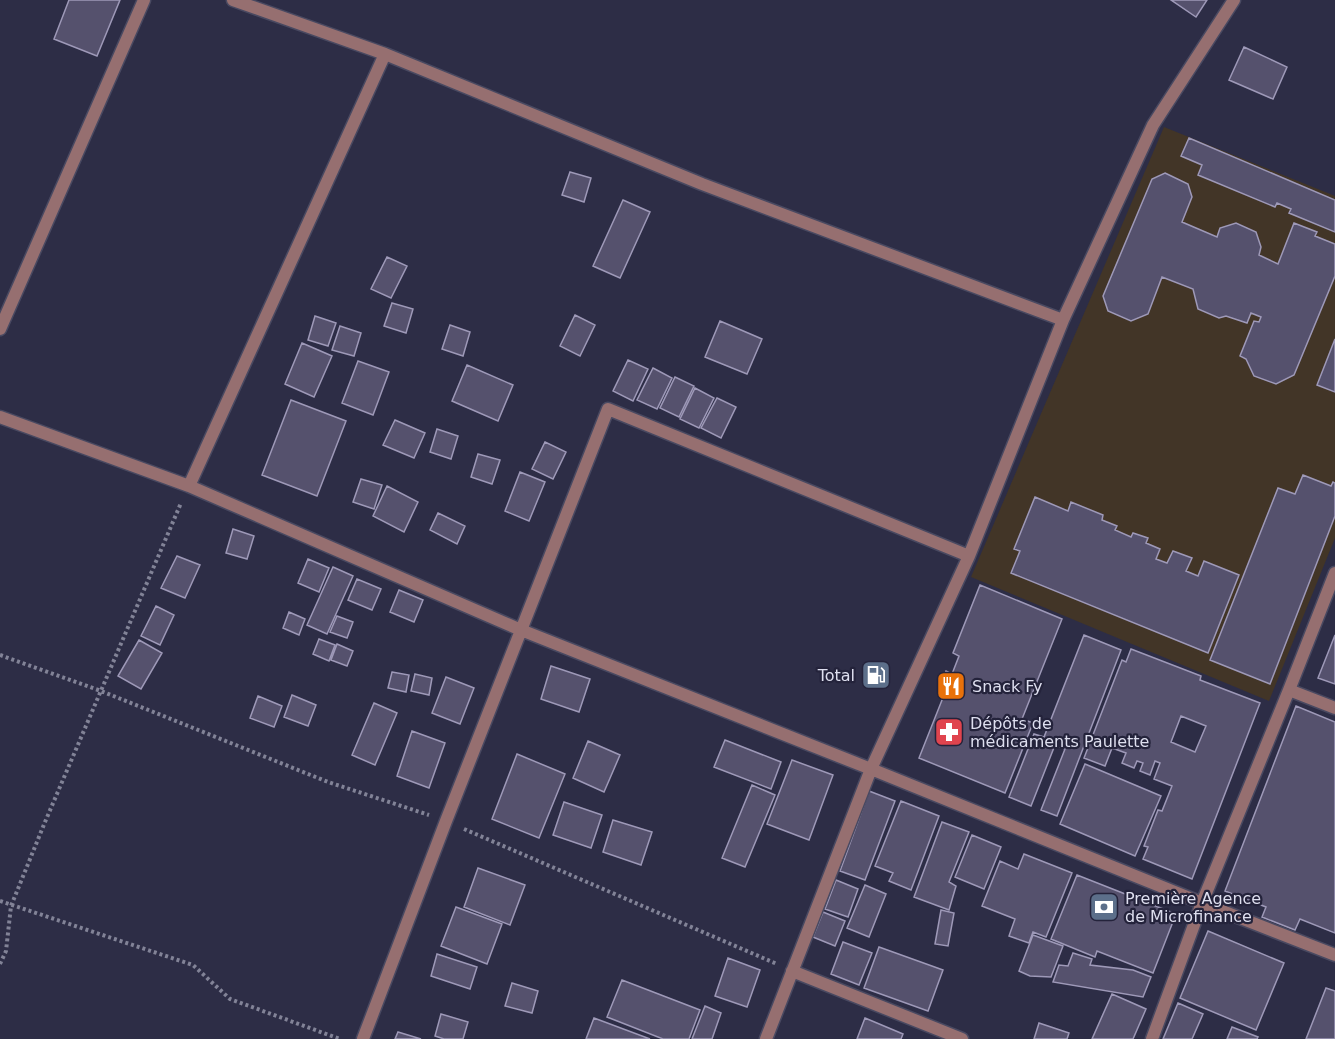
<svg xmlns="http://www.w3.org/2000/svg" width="1335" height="1039" font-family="'DejaVu Sans',sans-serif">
<rect width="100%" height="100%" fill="#2d2d46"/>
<!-- commercial -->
<path fill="#423527" d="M1164,127L1335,196V538L1269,701L971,577Z"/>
<!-- building -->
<path fill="#55516d" stroke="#9e99b8" stroke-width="1.5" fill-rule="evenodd" d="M69,0H120L97,56L54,39Z
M1171,0H1207L1196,17Z
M1244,47L1287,67L1273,99L1229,80Z
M1189,138L1335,200V232L1289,213L1291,209L1277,203L1275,207L1198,175L1202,165L1181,156Z
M570,172L591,178L584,202L562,195Z
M1165,173L1188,184L1192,197L1182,222L1217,237L1220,228L1236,223L1256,232L1261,247L1259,255L1278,264L1294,223L1317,232L1315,236L1335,244V276L1294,375L1276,384L1254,376L1246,359L1240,356L1254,321L1259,322L1261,317L1251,313L1247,323L1226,316L1219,318L1198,309L1193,289L1162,277L1148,314L1131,321L1108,311L1103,296L1152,179Z
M623,200L650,212L620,278L593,266Z
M387,257L407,266L391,298L371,289Z
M392,303L413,309L406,333L384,326Z
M575,315L595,325L580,356L560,346Z
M315,316L336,323L328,346L308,340Z
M720,321L762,339L747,374L705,357Z
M450,325L470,332L463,356L442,349Z
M340,326L361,333L354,356L332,350Z
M1335,339V392L1317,385Z
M302,343L332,356L314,397L285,384Z
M628,360L648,369L633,401L613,391Z
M358,361L389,372L373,415L342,403Z
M467,365L513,385L498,421L452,401Z
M653,368L672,378L657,409L637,400Z
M675,377L694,386L679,417L660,408Z
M695,388L714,398L699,428L680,419Z
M717,398L736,407L721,438L701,428Z
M291,400L346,421L317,496L262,475Z
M395,420L425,433L414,458L383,445Z
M437,429L458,436L451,459L430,452Z
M545,442L566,452L553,479L532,469Z
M478,454L500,460L492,484L471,477Z
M520,472L545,482L529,521L505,511Z
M1303,475L1331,486L1333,482L1335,483V516L1270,684L1210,660L1278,488L1295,494Z
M361,479L382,485L374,509L353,502Z
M387,486L418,502L404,532L373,516Z
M1035,497L1068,511L1071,502L1103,515L1102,520L1117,526L1115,530L1131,537L1133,533L1148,538L1146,543L1160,549L1156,559L1167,563L1173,551L1192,558L1186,571L1198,576L1204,561L1239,575L1208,653L1011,573L1020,551L1014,549Z
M438,513L465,526L457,544L430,530Z
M233,529L254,536L247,559L226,553Z
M177,556L200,565L185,598L161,588Z
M308,559L329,568L319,592L298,583Z
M333,567L353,576L327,634L307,625Z
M357,579L381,589L372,610L348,600Z
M980,585L1062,619L1022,719L1033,723L1005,793L919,758L944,695L938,693L946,671L952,674L959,656L953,653Z
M399,590L423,600L414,622L390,612Z
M156,606L174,615L160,645L141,636Z
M289,612L305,619L299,635L283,628Z
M337,616L353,622L347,638L330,632Z
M1084,635L1121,650L1057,816L1041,810L1065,749L1055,745L1031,806L1009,797L1034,734L1044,737Z
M1335,635V684L1318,678Z
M319,639L335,645L329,661L313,654Z
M139,640L162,653L141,689L118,676Z
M337,644L353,651L347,666L331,660Z
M1131,649L1201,676L1200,680L1260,703L1192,879L1143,859L1148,847L1144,846L1158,810L1162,811L1172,786L1154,779L1160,763L1155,761L1150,775L1140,771L1143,763L1137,761L1134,768L1122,763L1126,753L1112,748L1105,766L1084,758L1122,660L1126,662ZM1181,716L1206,726L1195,752L1171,742Z
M551,666L590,679L579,712L541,699Z
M392,672L409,675L406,692L388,688Z
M415,674L432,678L429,695L411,691Z
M446,677L474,688L460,724L432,713Z
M292,695L316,705L308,726L284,717Z
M258,696L282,706L274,727L250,718Z
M374,703L397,713L375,765L352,755Z
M1296,706L1335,722V933L1300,919L1295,930L1262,917L1266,907L1225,891Z
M412,731L445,743L429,788L397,776Z
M725,740L781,762L771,789L714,767Z
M588,741L620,755L604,792L573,778Z
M517,754L565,774L539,838L492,819Z
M792,760L833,775L809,840L767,824Z
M1085,764L1161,796L1135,856L1060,824Z
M752,785L775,795L745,867L722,858Z
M869,791L895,801L865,880L840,871Z
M901,801L939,816L911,890L889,881L893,873L875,866Z
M564,802L602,815L591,848L553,835Z
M613,820L652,832L641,865L603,852Z
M942,822L969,832L949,882L956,886L949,910L914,897Z
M972,835L1001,847L984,889L955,877Z
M1024,854L1072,873L1046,937L1033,932L1029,943L1009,936L1015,919L982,906L1000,861L1018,869Z
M478,868L525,885L510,925L464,907Z
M1077,875L1176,914L1153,973L1097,951L1095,957L1051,939Z
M836,880L858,889L848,917L825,909Z
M865,885L886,894L869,937L847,928Z
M456,907L502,924L487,964L441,946Z
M941,910L954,913L948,946L935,944Z
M823,912L845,921L835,946L813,937Z
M1208,931L1284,963L1256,1030L1180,998Z
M1033,935L1063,946L1051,977L1030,976L1019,971Z
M843,942L872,953L859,985L831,974Z
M879,947L943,970L928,1011L864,988Z
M1073,953L1092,959L1090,965L1133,970L1151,977L1143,997L1053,982L1059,965L1068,966Z
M437,954L477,967L470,989L431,976Z
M728,958L760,970L747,1007L715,996Z
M622,980L700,1010L689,1039H663L607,1017Z
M512,983L538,991L532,1013L505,1006Z
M1326,988L1335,991V1039H1306Z
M1112,994L1146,1009L1133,1039H1092Z
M1178,1003L1203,1014L1192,1039H1163Z
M705,1006L721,1013L712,1039H692Z
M441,1014L468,1022L463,1039H444L435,1036Z
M594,1018L650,1039H586Z
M865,1018L903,1034L901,1039H857Z
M1039,1023L1069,1033L1067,1039H1034Z
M1232,1027L1258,1037L1257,1039H1227Z
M398,1032L421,1039H395Z"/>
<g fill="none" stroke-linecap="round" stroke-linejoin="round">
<!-- street casing -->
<g stroke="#494961" stroke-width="15">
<path id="street" d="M233,0L385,54L702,184L1063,320
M0,329L144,0
M0,417L189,486L521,630L871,769L1202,903L1335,955
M189,486L385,54
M1289,690L1335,708
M792,971L962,1039
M363,1039L446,821L608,409L969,556
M766,1039L871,769L969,556L1063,320L1153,125L1234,0
M1152,1039L1202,903L1289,690L1335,573"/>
</g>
<!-- path -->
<path stroke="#828397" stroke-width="4" stroke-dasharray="3 3" stroke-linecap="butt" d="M0,655L101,691L328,782L429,815
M464,829L777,964
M0,901L193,965L230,999L340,1039
M0,964L6,951L11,906L45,822L181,503"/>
<!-- street -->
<use href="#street" stroke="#966f70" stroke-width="12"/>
</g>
<!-- icons -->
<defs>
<g id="fuel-square" transform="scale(1.5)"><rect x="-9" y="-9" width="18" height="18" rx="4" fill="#5c6f8a" stroke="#24233b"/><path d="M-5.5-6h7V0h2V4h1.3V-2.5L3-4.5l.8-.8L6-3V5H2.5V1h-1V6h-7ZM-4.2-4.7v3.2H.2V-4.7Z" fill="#fff"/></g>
<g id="restaurant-square" transform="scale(1.5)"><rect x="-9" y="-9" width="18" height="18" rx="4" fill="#e8710a" stroke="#24233b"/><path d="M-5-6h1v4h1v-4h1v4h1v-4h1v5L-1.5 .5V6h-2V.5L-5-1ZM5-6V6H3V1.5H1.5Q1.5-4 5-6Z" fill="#fff"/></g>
<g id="pharmacy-square" transform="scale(1.5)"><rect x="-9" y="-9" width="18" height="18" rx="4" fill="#e0444e" stroke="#24233b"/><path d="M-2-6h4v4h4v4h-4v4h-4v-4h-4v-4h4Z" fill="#fff"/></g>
<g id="bank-square" transform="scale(1.5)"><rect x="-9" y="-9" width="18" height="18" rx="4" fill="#5c6f8a" stroke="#24233b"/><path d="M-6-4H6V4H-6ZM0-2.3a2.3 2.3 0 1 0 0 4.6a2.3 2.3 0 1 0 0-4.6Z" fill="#fff"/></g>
</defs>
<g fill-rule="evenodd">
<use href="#fuel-square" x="876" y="675"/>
<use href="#restaurant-square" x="951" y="686"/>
<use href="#pharmacy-square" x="949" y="732"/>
<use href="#bank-square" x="1104" y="907"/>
</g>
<g text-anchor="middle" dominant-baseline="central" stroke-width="4.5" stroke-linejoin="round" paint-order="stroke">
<!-- poi labels -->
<g font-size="16" fill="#dedfef" stroke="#24233b" text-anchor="start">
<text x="855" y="675" text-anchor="end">Total</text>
<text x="972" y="686">Snack Fy</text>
<text x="970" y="723">Dépôts de<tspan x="970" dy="18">médicaments Paulette</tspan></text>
<text x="1125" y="898">Première Agence<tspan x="1125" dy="18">de Microfinance</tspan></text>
</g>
</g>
</svg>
